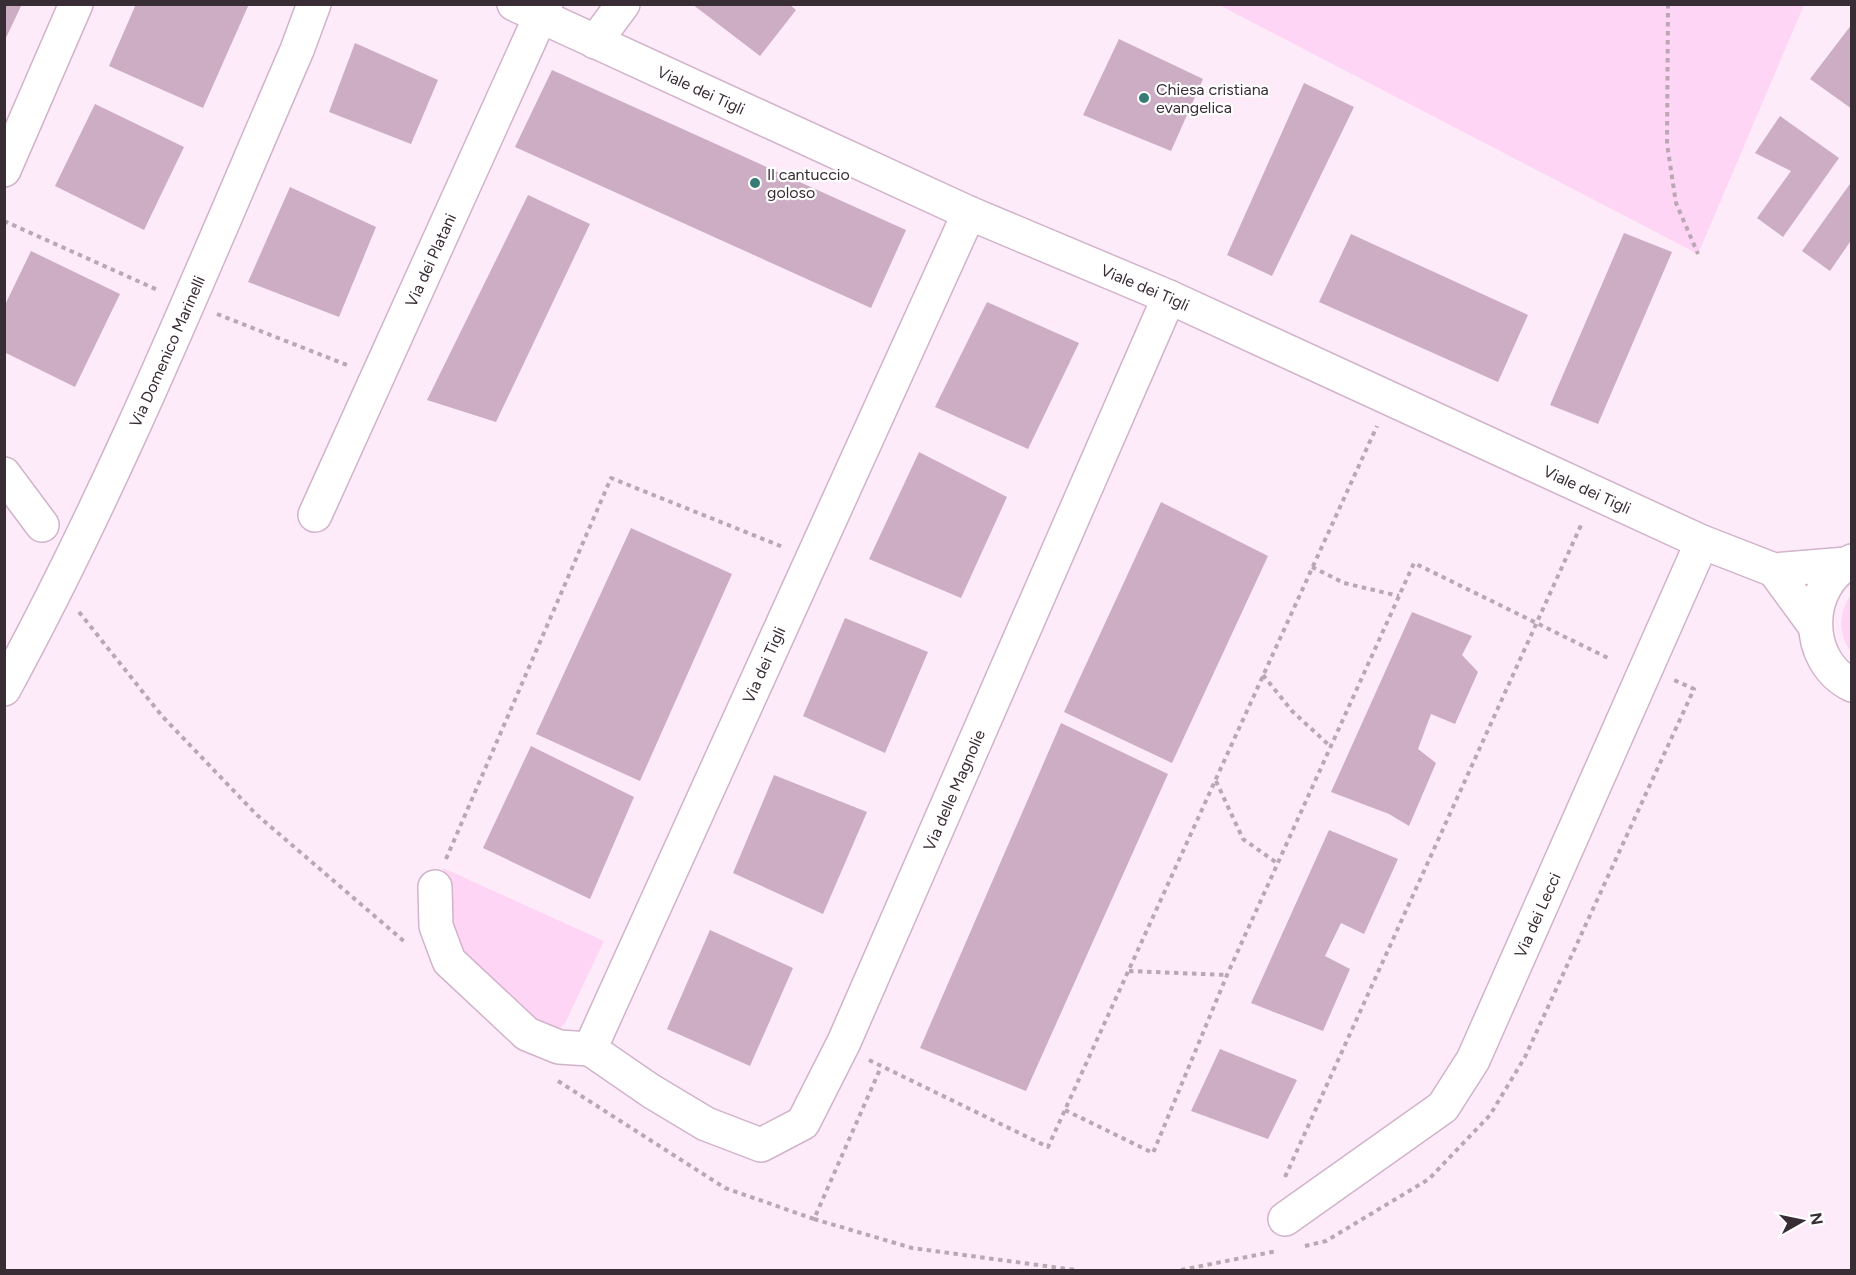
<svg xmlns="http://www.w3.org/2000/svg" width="1856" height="1275" font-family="Figtree,sans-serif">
<rect width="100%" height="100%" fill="#feebf9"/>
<!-- green -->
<path fill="#fed5f4" d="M1219,5H1804L1698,254Z
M1851,594V652C1837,633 1839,613 1851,594Z
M443,868L604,941L565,1023L556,1032L542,1030L459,953L442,889Z"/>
<!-- building -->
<path fill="#ccadc4" d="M4,4H22L4,42Z
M136,4H249L203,108L109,66Z
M692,4H789L796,10L760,56Z
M1852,24V109L1810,79Z
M1119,39L1203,79L1171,151L1083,115Z
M355,43L438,80L411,144L329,112Z
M552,70L906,230L871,308L515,147Z
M1304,83L1354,107L1272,276L1227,255Z
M95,104L184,147L144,230L55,186Z
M1780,116L1839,158L1783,237L1757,218L1791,171L1755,153Z
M1852,181V239L1830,271L1802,251Z
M290,187L376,227L339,317L248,282Z
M528,195L590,224L496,422L427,400Z
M1624,233L1672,252L1598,424L1550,405Z
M1351,234L1528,315L1498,382L1319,302Z
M31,251L120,294L75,387L4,352V307Z
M987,302L1079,343L1028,449L935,407Z
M919,452L1007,497L961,598L869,559Z
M1161,502L1268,556L1172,763L1064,712Z
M631,528L732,574L640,781L536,734Z
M1412,612L1472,636L1462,655L1478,672L1455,724L1431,714L1418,749L1436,763L1409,826L1389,814L1331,792Z
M845,618L928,652L885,753L803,716Z
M1061,723L1168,774L1026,1091L920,1048Z
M531,746L634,797L590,899L483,848Z
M774,775L867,812L823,914L733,873Z
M1329,830L1398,859L1364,934L1341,923L1325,956L1350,969L1323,1031L1251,1003Z
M710,930L793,968L750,1066L667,1029Z
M1220,1049L1297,1080L1268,1139L1191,1111Z"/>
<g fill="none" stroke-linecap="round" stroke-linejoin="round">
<!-- minor casing -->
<g stroke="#d1b3ca" stroke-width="36">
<g id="minor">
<path id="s1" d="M514,4L969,213L1169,297L1702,542L1774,570L1846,564"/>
<path d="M595,42L623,4"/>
<path d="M4,170L76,4"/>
<path id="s2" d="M969,213L590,1049L651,1091L706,1124L761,1145L803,1123L844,1042L1169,297"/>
<path d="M4,474L42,525"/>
<path id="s3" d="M315,515L546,4"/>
<path d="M1852,561C1804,585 1803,661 1852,685"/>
<path d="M1774,570L1815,626"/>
<path id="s4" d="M4,689C116,483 204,265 297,50L314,4"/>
<path d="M435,887L436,926L449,961L527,1034L559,1047L590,1049"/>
<path id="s5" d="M1285,1219L1443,1107L1473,1060L1702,542"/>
</g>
</g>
<!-- path -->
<path stroke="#b9a8b4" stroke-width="4" stroke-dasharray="4.5 4.5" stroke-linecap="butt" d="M1668,4L1667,144L1676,203L1698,254
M4,221L160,291
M217,314L347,365
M1312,567L1344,583L1399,596
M79,612L162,716L257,815L406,943
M1263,675L1292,711L1330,746
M1216,781L1243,839L1277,863
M446,859L611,478L783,547
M1129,971L1227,975
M869,1060L1048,1147L1377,426
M558,1081L725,1188L814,1219L881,1067
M1065,1110L1153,1153L1227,975L1414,563L1610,659
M1285,1177L1582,523
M814,1219L912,1248L1075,1270
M1305,1246L1326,1241L1429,1179L1490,1115L1525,1057L1694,689L1674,680
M1181,1270L1277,1251"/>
<!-- minor -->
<use href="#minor" stroke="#fff" stroke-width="33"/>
</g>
<!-- markers -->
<g fill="#367c74" stroke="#fff" stroke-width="2">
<circle cx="1144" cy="98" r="6"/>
<circle cx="755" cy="183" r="6"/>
</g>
<g text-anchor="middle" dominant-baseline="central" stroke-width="4.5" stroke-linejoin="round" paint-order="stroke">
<!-- poi labels -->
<g font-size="16" fill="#382c35" stroke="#fff" text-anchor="start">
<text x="1156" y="89">Chiesa cristiana<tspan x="1156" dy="18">evangelica</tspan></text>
<text x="767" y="174">Il cantuccio<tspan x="767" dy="18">goloso</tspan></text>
</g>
<!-- street labels -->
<g font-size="16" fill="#382c35" stroke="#fff">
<text stroke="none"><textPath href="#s1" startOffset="206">Viale dei Tigli</textPath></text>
<text stroke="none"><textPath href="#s3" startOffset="280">Via dei Platani</textPath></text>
<text stroke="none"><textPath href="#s1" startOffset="692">Viale dei Tigli</textPath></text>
<text stroke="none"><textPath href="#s4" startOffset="375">Via Domenico Marinelli</textPath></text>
<text stroke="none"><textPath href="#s1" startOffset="1178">Viale dei Tigli</textPath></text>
<text transform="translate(764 665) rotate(-66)">Via dei Tigli</text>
<text stroke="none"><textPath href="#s2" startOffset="1528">Via delle Magnolie</textPath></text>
<text stroke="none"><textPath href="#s5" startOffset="408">Via dei Lecci</textPath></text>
</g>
</g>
<!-- border -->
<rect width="1856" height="1275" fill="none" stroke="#382c35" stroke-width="12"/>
<!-- north arrow -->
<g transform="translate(1802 1221) rotate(81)" stroke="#ffffff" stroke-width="4.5" paint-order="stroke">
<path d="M0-4.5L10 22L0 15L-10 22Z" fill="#382c35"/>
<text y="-9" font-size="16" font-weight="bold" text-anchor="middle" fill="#382c35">N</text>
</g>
</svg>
